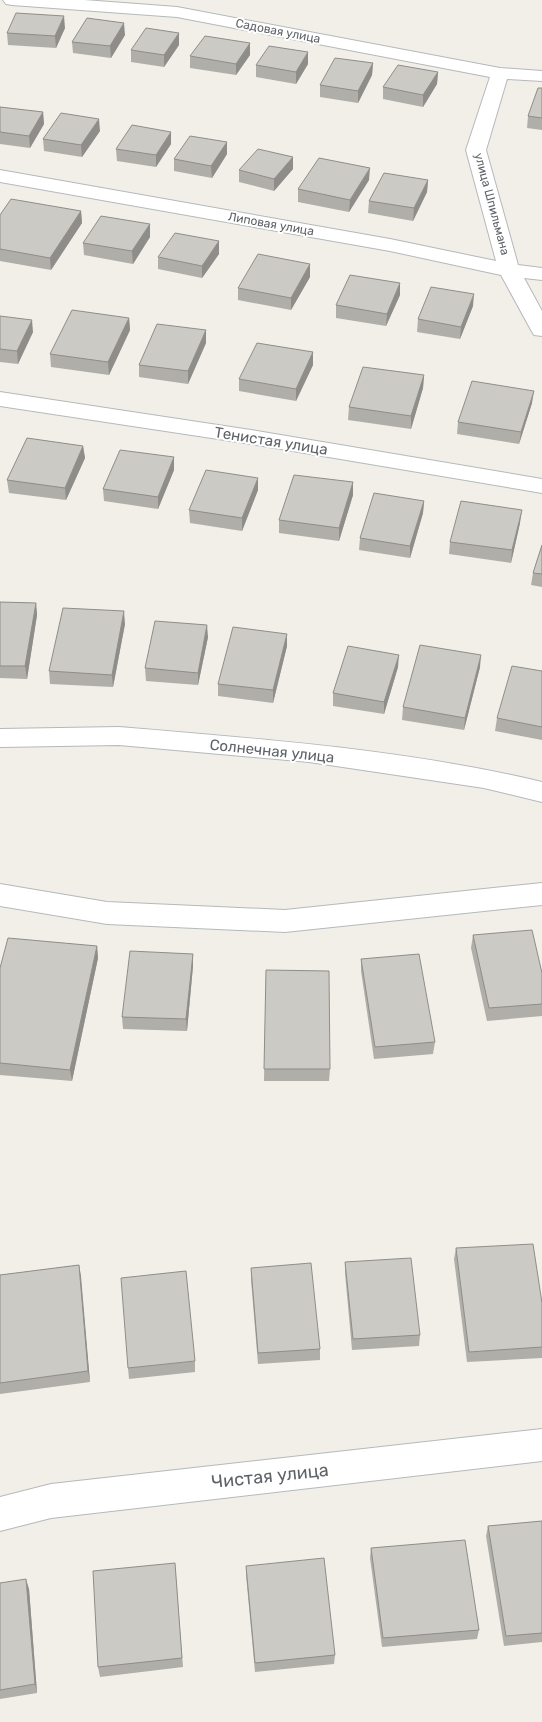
<svg xmlns="http://www.w3.org/2000/svg" width="542" height="1722" font-family="Rubik,sans-serif">
<rect width="100%" height="100%" fill="#f1efe8"/>
<g fill="none" stroke-linecap="round" stroke-linejoin="round">
<!-- minor casing -->
<g stroke="#b5b8bc" stroke-width="2">
<path id="minor" d="M3,0H84L177,7L500,68L542,71V81L507,79L486,150L518,265L542,268V280L524,278L542,311V336L534,335L531,330L501,275L390,251L0,182V170L390,239L496,261L466,150L490,77L177,17L12,5L6,4Z
M0,392L257,431L542,479V493L257,445L0,406Z
M119,727C261,739 404,749 542,782V802L484,788L309,762L119,745L0,747V729Z
M542,883V905L285,932L107,924L0,906V884L107,902L285,910Z
M542,1429V1461L51,1518L0,1531V1497L51,1484Z"/>
</g>
<!-- minor -->
<use href="#minor" fill="#fff" fill-rule="evenodd"/>
</g>
<!-- wall -->
<path fill="#afaea9" d="M65,28L56,48L8,45L7,33Z
M179,33V45L164,67L131,62V50Z
M125,35L111,58L73,53L72,42Z
M250,55L236,75L190,68V56Z
M373,63L372,75L358,103L320,97V85Z
M308,64L296,84L256,77V65Z
M438,72L437,84L423,107L383,99V87Z
M542,88V130L527,128L528,116Z
M0,107L43,112L44,124L30,148L0,144Z
M100,131L82,157L44,151L43,139Z
M171,132V144L156,167L117,161L116,149Z
M227,142V154L212,178L174,171V159Z
M293,157V169L274,191L239,182V170Z
M369,180L349,212L298,202V189Z
M428,180L427,192L413,221L368,213L369,201Z
M81,211L82,223L51,270L0,261V215Z
M150,224V237L133,264L84,255L83,243Z
M219,241V254L202,278L158,269V257Z
M310,264V277L291,310L238,300V288Z
M400,283V295L386,326L336,318V305Z
M473,306L460,339L417,332L418,319Z
M0,316L33,332L18,364L0,362Z
M129,318L130,330L109,375L51,367L50,354Z
M206,343L188,384L139,377V365Z
M313,352V365L296,401L239,391V379Z
M424,375L423,388L411,429L348,420L349,407Z
M532,403L519,444L457,434L458,422Z
M83,446L85,458L66,500L9,493L7,480Z
M174,457V470L158,509L104,501L103,489Z
M258,478V490L242,531L190,523L189,510Z
M353,495L339,541L279,533V520Z
M424,501L423,513L410,558L359,550L360,538Z
M520,523L511,563L449,554L450,542Z
M542,545V587L531,585L533,573Z
M0,602L36,603L37,615L27,679L0,678Z
M125,624L113,687L50,684L49,671Z
M287,634V646L273,703L218,696V684Z
M208,637L198,685L146,681L145,668Z
M398,667L384,714L333,706V693Z
M480,667L464,730L402,720L403,707Z
M542,671V740L495,731L497,718Z
M473,935L542,973V1016L487,1021L471,948Z
M97,946L98,958L72,1081L0,1075V968Z
M193,954V966L187,1031L123,1029L122,1017Z
M361,959L435,1042L433,1054L374,1059L361,971Z
M266,970L330,1069L329,1081H264Z
M456,1248L542,1303V1358L467,1362L454,1259Z
M345,1262L420,1335L419,1346L352,1350L345,1273Z
M79,1265L90,1382L0,1394V1275Z
M251,1268L320,1349V1360L258,1364L251,1280Z
M195,1361V1372L129,1379L128,1368Z
M542,1521V1642L504,1646L486,1536L488,1526Z
M371,1548L479,1630L477,1639L382,1647L370,1558Z
M175,1563L183,1667L100,1677L98,1667Z
M246,1566L335,1655L334,1664L255,1672L246,1575Z
M0,1583L29,1589L37,1693L0,1699Z"/>
<!-- shaded-wall -->
<path fill="#8f8d8a" d="M64,16L65,28L56,48L55,36Z
M124,23L125,35L111,58L110,46Z
M179,33V45L164,67V55Z
M250,43V55L236,75V64Z
M308,52V64L296,84V72Z
M373,63L372,75L358,103V91Z
M438,72L437,84L423,107V95Z
M43,112L44,124L30,148L29,136Z
M99,119L100,131L82,157L81,145Z
M171,132V144L156,167V155Z
M227,142V154L212,178L211,166Z
M293,157V169L274,191V179Z
M370,168L369,180L349,212L350,200Z
M428,180L427,192L413,221L414,208Z
M81,211L82,223L51,270L50,258Z
M150,224V237L133,264L132,251Z
M219,241V254L202,278V266Z
M310,264V277L291,310V298Z
M400,283V295L386,326L387,314Z
M474,294L473,306L460,339L461,327Z
M129,318L130,330L109,375L108,362Z
M32,320L33,332L18,364L17,351Z
M206,330V343L188,384V371Z
M313,352V365L296,401V389Z
M424,375L423,388L411,429V416Z
M534,391L532,403L519,444L521,432Z
M83,446L85,458L66,500L65,488Z
M174,457V470L158,509V497Z
M258,478V490L242,531V518Z
M353,482V495L339,541V528Z
M424,501L423,513L410,558V546Z
M522,510L520,523L511,563L512,550Z
M36,603L37,615L27,679L25,666Z
M124,611L125,624L113,687L112,675Z
M207,625L208,637L198,685V673Z
M287,634V646L273,703V690Z
M399,655L398,667L384,714V702Z
M481,655L480,667L464,730L465,718Z
M97,946L98,958L72,1081L70,1070Z
M193,954V966L187,1031L186,1019Z
M79,1265L81,1276L90,1382L88,1371Z
M26,1579L29,1589L37,1693L35,1684Z"/>
<!-- building -->
<path fill="#cccac5" stroke="#8f8d8a" d="M16,13L64,16L55,36L7,33Z
M87,18L124,23L110,46L72,42Z
M146,28L179,33L164,55L131,50Z
M205,36L250,43L236,64L190,56Z
M269,46L308,52L296,72L256,65Z
M335,58L373,63L358,91L320,85Z
M398,65L438,72L423,95L383,87Z
M538,88H542V118L528,116Z
M0,107L43,112L29,136L0,132Z
M61,113L99,119L81,145L43,139Z
M132,125L171,132L156,155L116,149Z
M190,136L227,142L211,166L174,159Z
M258,149L293,157L274,179L239,170Z
M319,158L370,168L350,200L298,189Z
M384,173L428,180L414,208L369,201Z
M11,199L81,211L50,258L0,249V215Z
M101,216L150,224L132,251L83,243Z
M175,233L219,241L202,266L158,257Z
M258,254L310,264L291,298L238,288Z
M350,275L400,283L387,314L336,305Z
M431,287L474,294L461,327L418,319Z
M72,310L129,318L108,362L50,354Z
M0,316L32,320L17,351L0,349Z
M157,324L206,330L188,371L139,365Z
M257,343L313,352L296,389L239,379Z
M363,367L424,375L411,416L349,407Z
M472,381L534,391L521,432L458,422Z
M27,438L83,446L65,488L7,480Z
M120,450L174,457L158,497L103,489Z
M206,470L258,478L242,518L189,510Z
M294,475L353,482L339,528L279,520Z
M374,493L424,501L410,546L360,538Z
M461,501L522,510L512,550L450,542Z
M542,545V574L533,573Z
M0,602L36,603L25,666H0Z
M63,608L124,611L112,675L49,671Z
M155,621L207,625L198,673L145,668Z
M233,627L287,634L273,690L218,684Z
M420,645L481,655L465,718L403,707Z
M348,646L399,655L384,702L333,693Z
M512,666L542,671V727L497,718Z
M532,930L542,973V1004L489,1008L473,935Z
M8,938L97,946L70,1070L0,1063V968Z
M130,951L193,954L186,1019L122,1017Z
M419,954L435,1042L375,1047L361,959Z
M266,970L329,971L330,1069H264Z
M533,1244L542,1303V1347L469,1352L456,1248Z
M411,1258L420,1335L353,1339L345,1262Z
M311,1263L320,1349L258,1353L251,1268Z
M79,1265L88,1371L0,1383V1275Z
M186,1271L195,1361L128,1368L121,1278Z
M542,1521V1633L506,1636L488,1526Z
M465,1540L479,1630L383,1638L371,1548Z
M324,1558L335,1655L255,1663L246,1566Z
M175,1563L182,1658L98,1667L93,1571Z
M26,1579L35,1684L0,1690V1583Z"/>
<g text-anchor="middle" dominant-baseline="central" stroke-width="4" stroke-linejoin="round" paint-order="stroke">
<!-- far-street labels -->
<g font-size="12" fill="#5f6368" stroke="#fff">
<text transform="translate(278 31) rotate(11)">Садовая улица</text>
<text transform="translate(492 204) rotate(75)">улица Шпильмана</text>
<text transform="translate(271 224) rotate(10)">Липовая улица</text>
</g>
<!-- street labels -->
<g font-size="15" fill="#5f6368" stroke="#fff">
<text transform="translate(271 441) rotate(9)">Тенистая улица</text>
<text transform="translate(272 751) rotate(6)">Солнечная улица</text>
</g>
<!-- near-street labels -->
<g font-size="18" fill="#5f6368" stroke="#fff">
<text transform="translate(270 1476) rotate(-6)">Чистая улица</text>
</g>
</g>
</svg>
